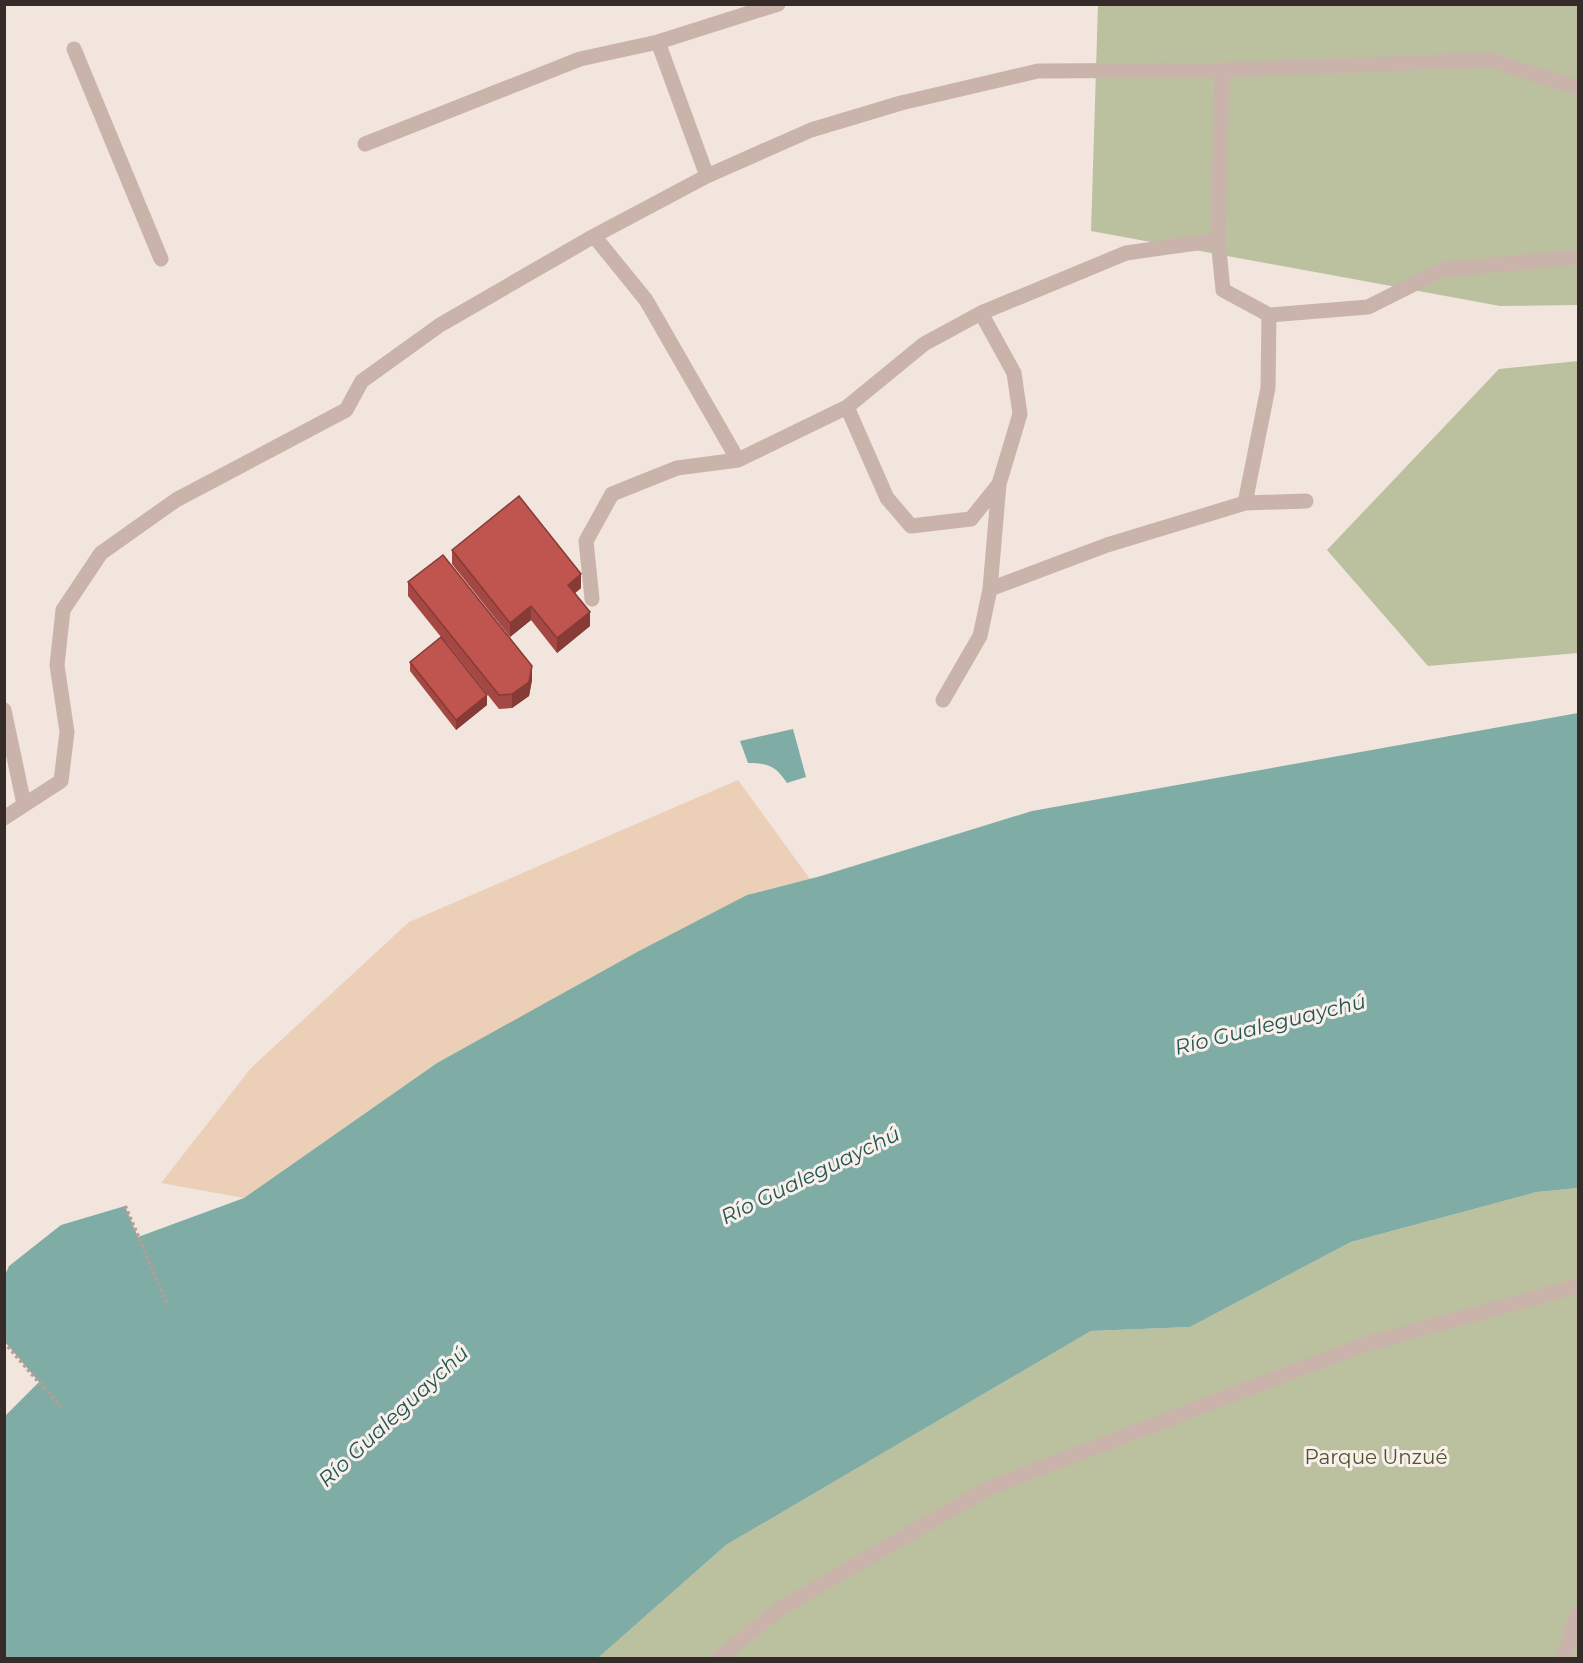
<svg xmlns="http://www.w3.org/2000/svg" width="1583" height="1663" font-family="Montserrat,sans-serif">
<rect width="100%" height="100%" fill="#f1e5de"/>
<!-- green -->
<path fill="#bbc09f" d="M1098,5H1578V305L1500,306L1091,231Z
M1578,361V653L1428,666L1327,550L1499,369Z
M1578,1188V1658H598L726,1545L1091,1331L1190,1327L1351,1242L1537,1192Z"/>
<!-- sand -->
<path fill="#ebcfb7" d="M738,780L810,879L747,895L437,1063L244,1198L161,1183L251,1068L409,922Z"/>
<!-- water -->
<path fill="#7fada6" d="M1578,713V1188L1537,1192L1351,1242L1190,1327L1091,1331L726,1545L598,1658H5V1416L39,1382L5,1342V1275L9,1266L61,1225L125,1206L138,1237L244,1198L437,1063L639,951L747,895L821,876L1032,811Z
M793,729L806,777L787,783C776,766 768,763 748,763L740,741Z"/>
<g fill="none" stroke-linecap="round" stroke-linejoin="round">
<!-- path -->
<path stroke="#b59d95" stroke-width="4" stroke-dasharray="3 3" stroke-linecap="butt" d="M125,1206L168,1306
M4,1342L61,1407"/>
<!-- minor -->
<path stroke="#c9b3ab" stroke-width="15" d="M658,42L707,176
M74,49L161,259
M1222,70L1218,240L1223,290L1269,315L1368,307L1442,270L1578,257
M365,144L580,59L658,42L778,4
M594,236L646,300L738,460
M847,407L887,498L911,526L971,519L999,484
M1245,503L1268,388L1269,315
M990,589L1107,545L1245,503L1306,501
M592,599L586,541L612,494L677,468L738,460L847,407L924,344L981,313L1126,253L1218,240
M943,700L980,636L990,589L999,484L1020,414L1014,373L981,313
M4,710L24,804
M4,818L61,781L67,732L57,665L63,610L101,553L176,500L346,410L362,381L440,325L594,236L707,176L811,130L901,103L1038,71L1222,70L1490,60L1578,88
M719,1658L781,1608L991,1487L1363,1345L1578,1286
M1564,1658L1571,1632L1578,1613"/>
</g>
<!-- wall -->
<path fill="#a54843" d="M452,550L581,588L575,593L590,626L557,653L531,620L510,637L452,564Z
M408,582L532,680L529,696L512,708L499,709L445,641L487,705L456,730L410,671V662L441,637L408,596Z"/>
<!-- shaded-wall -->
<path fill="#863b37" d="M581,574V588L568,599V585Z
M531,606V620L510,637V623Z
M590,612V626L557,653V638Z
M532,666V680L529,696L512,708V694Z
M487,695V705L456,730V720Z"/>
<!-- building -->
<path fill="#c0544e" stroke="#863b37" stroke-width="1.5" d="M519,496L581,574L568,585L590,612L557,638L531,606L510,623L452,550Z
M443,555L532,666L529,682L512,694L499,695L408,582Z
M441,637L487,695L456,720L410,662Z"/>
<g text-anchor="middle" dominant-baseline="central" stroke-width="6" stroke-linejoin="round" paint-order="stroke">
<!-- park labels -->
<g font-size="20" fill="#4d542e" stroke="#f9f0eb">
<text x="1376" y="1457">Parque Unzué</text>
</g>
<!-- water labels -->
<g font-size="21" font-style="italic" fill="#215750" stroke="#f9f0eb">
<text transform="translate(1270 1024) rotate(-14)">Río Gualeguaychú</text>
<text transform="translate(810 1175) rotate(-26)">Río Gualeguaychú</text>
<text transform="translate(393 1416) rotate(-43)">Río Gualeguaychú</text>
</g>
</g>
<!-- border -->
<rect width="1583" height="1663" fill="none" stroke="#372b2a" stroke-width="12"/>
</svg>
